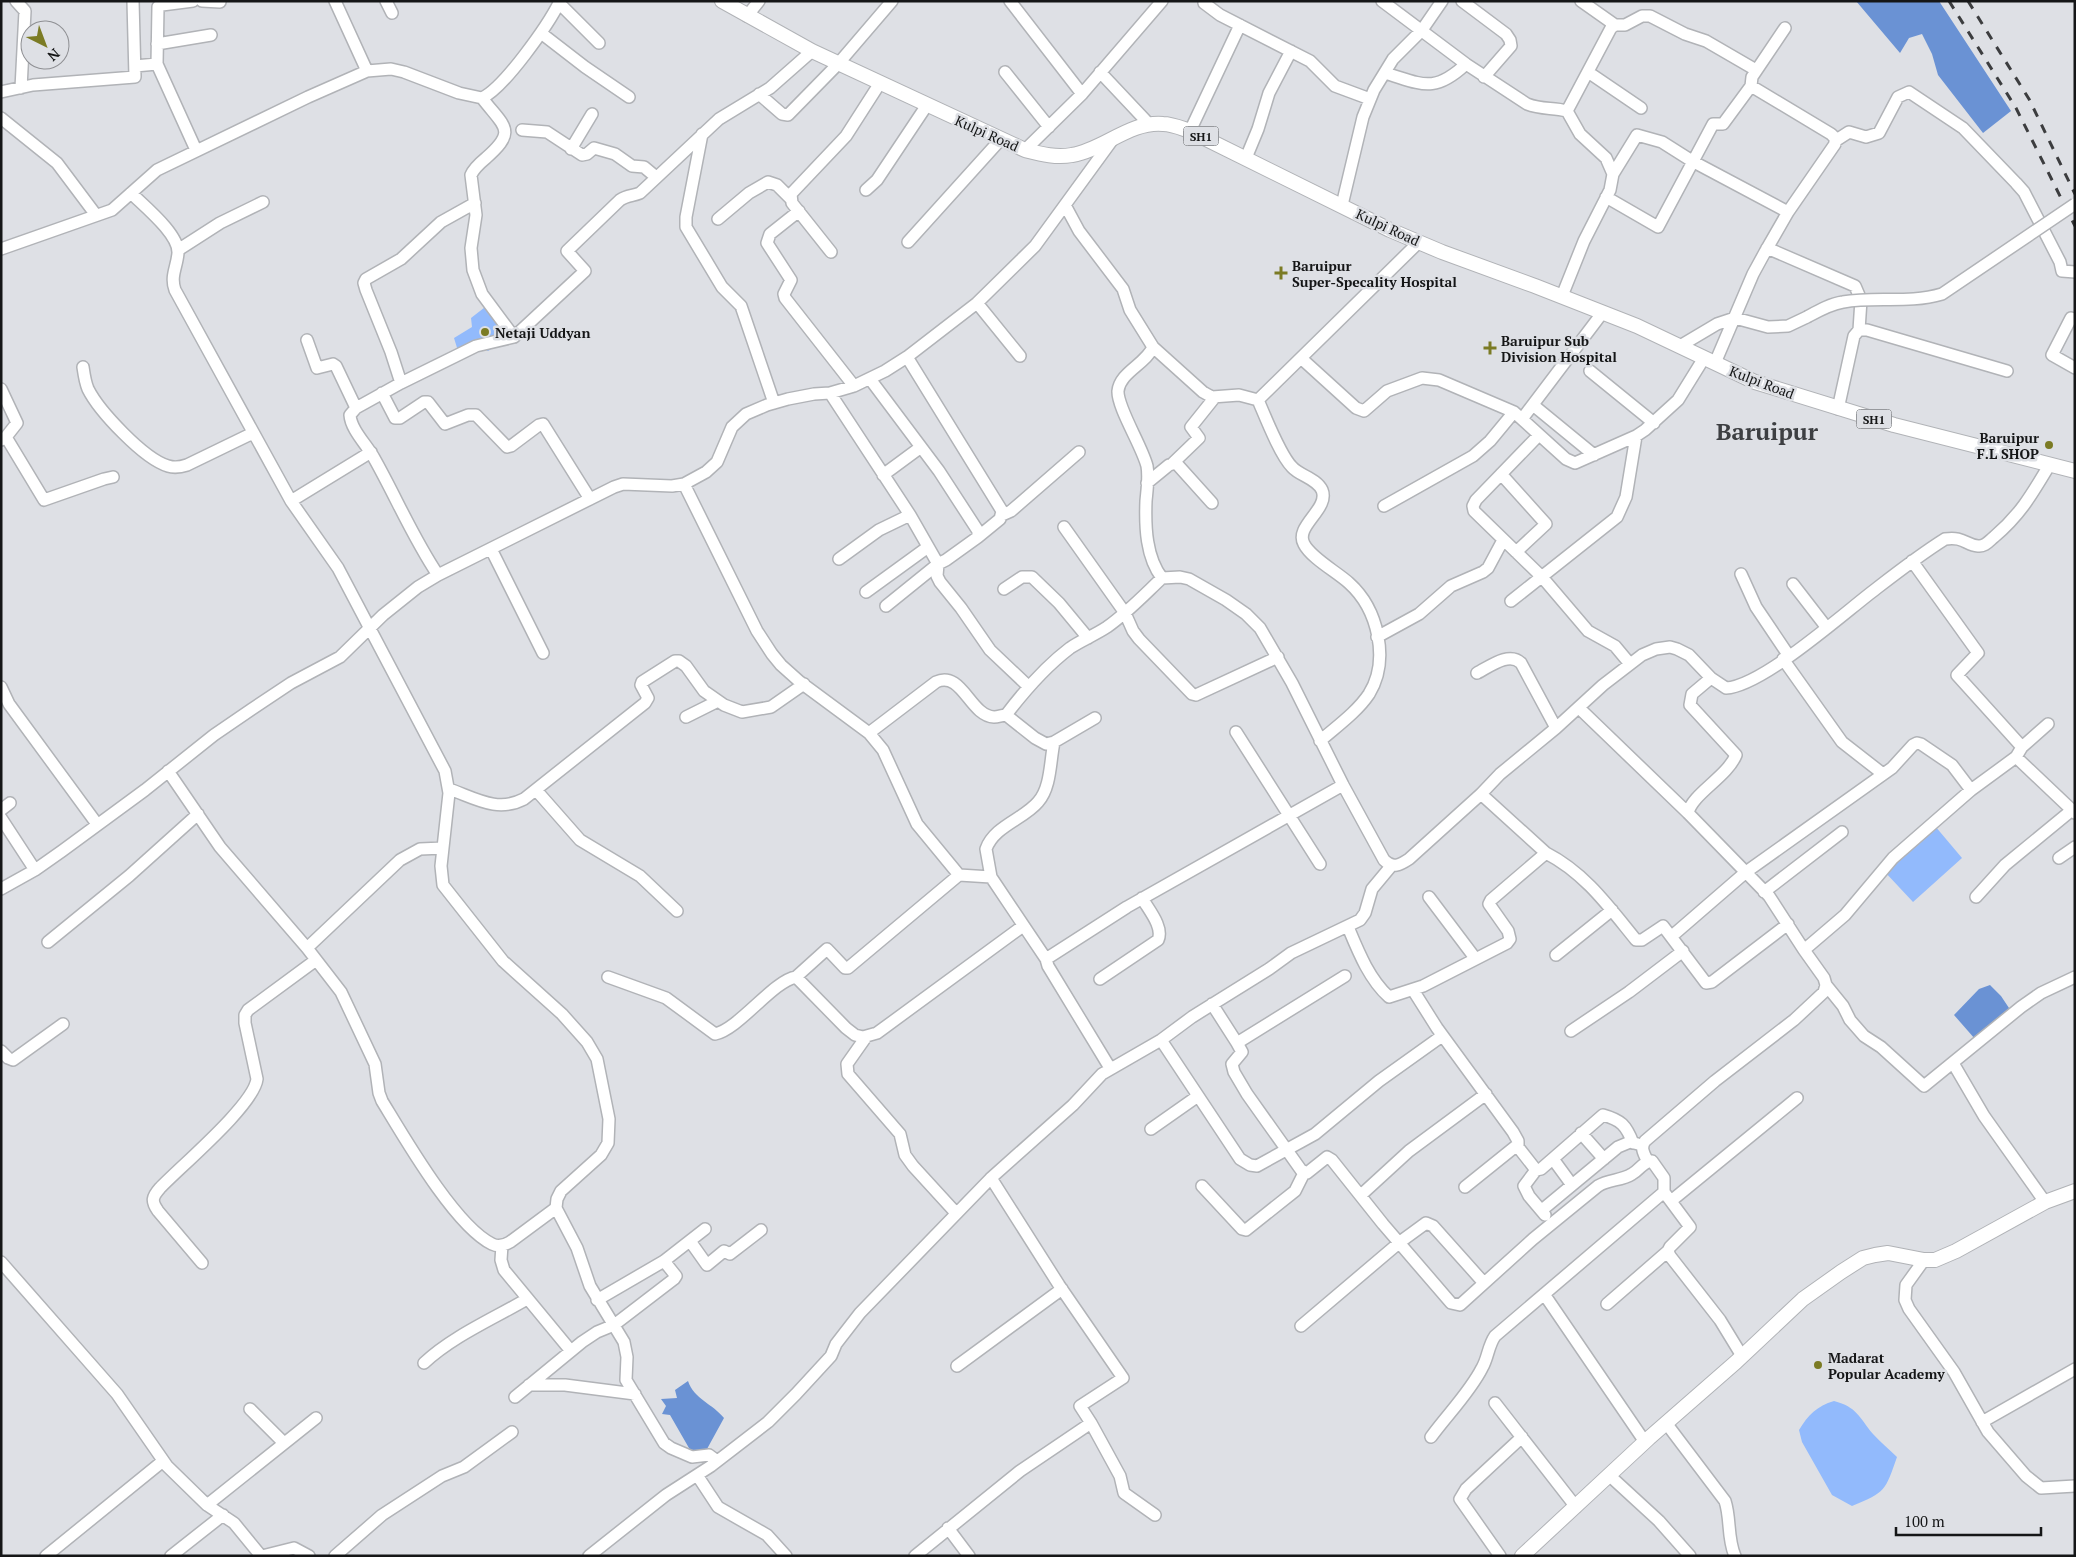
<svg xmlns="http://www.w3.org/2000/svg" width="2076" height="1557" font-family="'PT Serif',serif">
<rect width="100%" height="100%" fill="#dee0e5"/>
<!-- green -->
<path fill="#92bafc" d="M489,304L509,337L488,351L481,347L458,351L454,338L472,327L471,318Z
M1935,826L1962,858L1913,902L1884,871Z
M1834,1401C1857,1407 1859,1417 1873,1434C1880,1442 1889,1449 1897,1457C1885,1491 1886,1492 1852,1506L1832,1495L1802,1442L1799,1430C1808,1415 1817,1406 1834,1401Z"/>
<!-- water -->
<path fill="#6a92d4" d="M1856,1H1939L2011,111L1983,133L1938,75L1932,54L1922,34L1909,38L1900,53Z
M1990,985L2001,996L2011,1011L1975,1039L1954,1015L1979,989Z
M688,1381C694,1399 713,1404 724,1418L707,1449L698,1456L693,1455L670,1415L662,1414L666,1406L661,1399L677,1398L675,1390Z"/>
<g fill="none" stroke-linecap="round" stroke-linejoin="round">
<!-- minor casing -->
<g stroke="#b1b3b7" stroke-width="14">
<path id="minor" d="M16,1L25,11L21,88
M202,1L220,2
M335,1L367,71
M386,1L392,13
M1010,1L1082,94
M1382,1L1466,64L1527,104C1542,110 1553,107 1567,111L1580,134L1606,158L1613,174L1610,190L1584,241L1562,296
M1462,1L1506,34L1510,40L1511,46L1484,77
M1581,1L1615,25
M559,3L599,43
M1204,3L1220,15L1310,61L1335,86L1370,99
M747,16L759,1
M541,33L585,67L629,97
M157,44L211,35
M157,64L196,150
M135,66L157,64L158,7L162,5L193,1
M1005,72L1049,127
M1100,72L1149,124
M1588,72L1641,108
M1385,73C1422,84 1434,94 1466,64
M1,92L33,85L135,77L133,1
M759,94L782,114L788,115L838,64L892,1
M1567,111L1611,28L1615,25H1625L1642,16H1650L1685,34L1706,41L1756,70
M1,118L57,163L96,215
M522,130L547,132L582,155L587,154L594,148L615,154L632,166L644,167L656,177
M1190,131L1240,25
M702,134L686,217V227L722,287L741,306L774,403
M1835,141L1849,132L1866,137L1879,133L1898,97L1909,92L1963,128L2016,183L2024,192L2060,262L2062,271L2075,272
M571,149L592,114
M1025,150L1082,94L1162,1
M1246,158L1258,129L1269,93L1291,51
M1613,174L1637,135L1662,142L1692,161L1788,212
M866,190L877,180L927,105
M131,193C144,206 179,234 178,253C177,267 170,276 175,290L291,501L338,568L445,771L449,793L441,866L443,885L503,961L562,1014L587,1042L597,1059L609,1119L608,1143L601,1155L561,1191L557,1199L556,1208L577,1248L590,1286L624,1342L627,1357L626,1380L664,1443L671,1448L692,1457L709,1455L717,1461
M1606,197L1658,227L1713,124H1723L1751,86
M1065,205L1079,231L1123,289L1130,310L1153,347C1146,364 1120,372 1118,391C1117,407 1142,446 1147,466C1149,477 1147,490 1146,501C1145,527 1146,557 1162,578L1180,577L1189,579L1226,600L1246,614L1260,628L1292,683L1343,785L1384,860C1393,869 1400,865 1409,859L1481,794L1500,774L1556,728L1603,685L1642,655L1656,649L1670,647L1677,649L1689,655L1711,678L1726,688C1763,686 1845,612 1877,588C1899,571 1921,554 1945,539C1963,536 1966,545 1978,546C1985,547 1989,541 1994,537C2021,514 2032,494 2050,464
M1342,205L1363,117L1374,90L1393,59L1422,30L1442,1
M799,211L770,234L767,243L791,280L784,294L785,298L854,386
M718,219L749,193L768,182L777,185L790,198
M908,242L1001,139
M1767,248L1855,286L1861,300L1859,330
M1,249L112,210L157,170L308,97L367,71L391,69L404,72L459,93L482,98C504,88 549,24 560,1
M178,250L220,223L263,202
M831,252L792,203L791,194L846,136L880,83
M977,303L1020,356
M2071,318L2052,355L2075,368
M514,337L585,271L567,251L620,200C627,195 633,196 640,193L719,119L770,88L812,51
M307,340L317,368L333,364L336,366L356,408
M1680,346L1717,324L1735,318L1768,327L1788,326L1807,317
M1153,347L1203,392L1212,397L1239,395L1258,400
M907,357L1002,511L1000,519L978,537
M1302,359L1356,408L1364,411L1387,391L1422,378L1439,380L1514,412L1566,459L1575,463L1636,436L1645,430L1678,400L1704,358
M1715,363L1753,274L1765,252L1788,212L1835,144V138L1831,134L1751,86L1752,77L1785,28
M83,367C84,374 85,382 88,389C99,411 144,459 168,466C174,468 181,467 187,465L253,433
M1590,371L1654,423
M870,379L939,471L978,531V537L946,560L938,564L886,606
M401,383L476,346L514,337L482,294L473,270L471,248L476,215L471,175C474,168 480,163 486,158C518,130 504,127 482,98
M1,389L17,423L6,437L1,440
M382,393L395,418H400L424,402H428L445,424L468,415H476L507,447L511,446L539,425L543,424L590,499
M830,393L910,515L938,564L937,576L940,582L961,608L990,650L1028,686
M1258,400C1265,416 1280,455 1292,467C1300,476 1316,478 1322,490C1330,509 1294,526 1304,544C1311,558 1337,572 1349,583C1378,609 1390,660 1369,694C1357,712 1336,727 1320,741
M1258,400L1419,242
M1533,405L1594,455
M1838,409L1854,336L1859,330H1867L2007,371
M1522,419L1603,312
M1539,435L1476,500L1473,506L1474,511L1542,577L1588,631L1615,646L1630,664
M6,437L44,500L104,479L113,477
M1173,463L1199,438L1191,427L1215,397
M1501,474L1546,524L1516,552
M883,475L921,447
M1147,483L1169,465L1176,463L1212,503
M684,484L757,631L772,654L781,665L800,682L869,733L883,750L917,824L959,875L991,877
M291,501L371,452
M1384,506L1473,456L1490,441L1514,412
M1002,515L1011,511L1079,452
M1064,527L1125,613L1133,631L1139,639L1192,694L1196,695L1278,657
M491,549L543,653
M839,559L879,530L910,515
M1912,561L1978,653L1957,675L2022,747
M1741,574L1756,607L1789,656
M438,575C413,538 396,497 374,458C367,445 351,430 350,415L356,408L401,383L391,352L366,290L364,283L366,279L401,259L441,222L475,203
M1793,584L1827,628
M1004,589L1022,577H1032L1059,603L1088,638
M866,592L928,547
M1511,601L1617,517L1626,497L1636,436
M1377,637L1419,614L1451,586L1483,572L1488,568L1503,540
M1783,659L1842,742L1883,774
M1477,673C1489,667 1509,651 1521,663L1556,728
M1711,678L1692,694L1690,705L1736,755C1727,777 1692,794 1688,813L1769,896L1804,950
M1,687L9,704L97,824
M1579,708L1688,813
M1006,715L1035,738L1046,744L1054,742L1095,718
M686,717L718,701
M1236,732L1320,864
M869,733L936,682C962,670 970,716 994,717C998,717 1003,715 1006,715C1025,690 1045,667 1070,648C1082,640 1095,635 1107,627C1127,613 1144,595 1162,578
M1054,742C1050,761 1051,788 1038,802C1024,819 994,826 986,849L991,877L1046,959L1048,966L1110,1068
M2016,757L2075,813
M168,771L220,847L307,948L341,992L375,1064L379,1093L382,1101C404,1137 455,1226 492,1244C498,1247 505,1245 510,1242L556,1208
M449,789C475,798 497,813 524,799L645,703L648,698L641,685L642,682L675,661H679L686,666L704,691L724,705L742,712L771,707L804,684
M536,790L580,840L640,876L677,911
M1481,794L1546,853
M1,810L10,803
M1,818L35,870
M2059,858L2075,847
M1,889L35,870L62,851L145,790L214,735L252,709L291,683L340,657L383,615L418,587L438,575L614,487L623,484L672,486L684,484L706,472L717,462L732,427L746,414L767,405L788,399L814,394L830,393L854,386L885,371L907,357L977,303L1035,246L1113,139
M1764,892L1842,832
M1429,897L1475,958
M1976,897L2005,865L2072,810
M1348,927C1358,951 1369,979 1389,997L1423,986L1507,943L1510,939L1508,931L1489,904L1491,900L1546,853C1585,873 1609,907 1636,940H1642L1663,926L1706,983L1712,982L1788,924
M1672,936L1746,872L1892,768L1913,745L1917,743L1921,744L1952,765L1971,790
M48,942L129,876L198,814
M307,948L400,860L420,849L443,848
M1556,955L1612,910
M1046,959L1127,907L1343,785
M1345,976L1237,1043L1242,1052L1232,1064L1234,1072L1247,1094L1301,1170L1307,1173L1327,1157L1332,1160L1383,1224L1451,1303L1460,1305L1533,1239L1598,1186C1609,1179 1621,1181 1632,1174C1640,1170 1642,1162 1652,1161L1664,1178V1192L1690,1227L1670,1247L1668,1251L1670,1256L1720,1320L1742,1356
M608,977L666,998L715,1034C739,1029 773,981 796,977L846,1028L855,1035L863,1037L877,1033L1023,926
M796,977L827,949L845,968H848L959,875
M1100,979L1158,940C1164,927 1148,909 1142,898
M1826,985L1843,1006L1850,1020L1864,1036L1881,1047L1924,1086L2021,1007L2041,993L2075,977
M1413,990L1437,1028L1513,1132L1518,1141V1147
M1212,1004L1237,1043
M1571,1031L1629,992L1683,951
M866,1037L847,1064L848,1074L900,1134L905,1155L913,1166L956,1213
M1161,1040L1240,1159L1250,1165L1257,1166L1315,1134L1379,1081L1442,1036
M1,1051L8,1058L13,1060L63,1024
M1953,1063L1984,1116L2045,1202
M1151,1129L1198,1096
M1581,1133L1604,1159
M1553,1159L1572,1185
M1648,1162C1644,1154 1640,1148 1645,1141L1715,1081L1794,1020L1824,992L1826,985L1824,978L1804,950L1845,915L1893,858L1971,790L2016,757L2022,747L2048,724
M1536,1170L1524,1186L1529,1196L1545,1215
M991,1178L1059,1285L1123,1378L1080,1406L1091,1423
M1202,1186L1242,1229L1246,1230L1295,1191L1304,1173
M1465,1187L1516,1146L1518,1147L1536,1170L1541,1169L1603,1115C1621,1120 1626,1125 1633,1143
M1361,1195L1409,1151L1486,1094
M1671,1201L1797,1098
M1542,1210L1618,1147L1630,1142L1638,1144
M690,1241L707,1265L724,1251L730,1254L761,1230
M502,1245L501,1260L504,1270L571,1351
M1924,1260L1906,1285L1905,1300L1909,1309L1954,1372L1988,1432L2026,1476L2041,1488L2075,1486
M1,1262L117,1394L167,1466L207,1505L234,1523L261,1556
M202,1263L158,1211C151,1201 152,1197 160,1188C181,1166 254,1105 257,1079L245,1023V1015L248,1010L316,960
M1544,1294L1645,1442
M597,1300L664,1261L705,1229
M1607,1304L1668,1251
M1301,1326L1400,1242L1426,1223L1433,1226L1484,1283
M424,1363C453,1336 493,1319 527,1299
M957,1366L1062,1289
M529,1385H565L635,1394
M515,1397L582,1342L597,1332L614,1325L674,1279L676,1276L664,1261
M1495,1403L1576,1507
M250,1409L284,1443
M1982,1422L2075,1369
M1666,1423L1725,1501C1731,1519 1727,1538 1735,1556
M1431,1437C1447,1415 1470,1392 1482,1368C1488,1358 1488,1346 1495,1336L1664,1192
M697,1475L718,1507L767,1535L786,1556
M1610,1476L1659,1521L1690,1556
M207,1505L316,1418
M948,1528L969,1556
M46,1556L163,1461
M171,1556L223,1515
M262,1556L294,1548L309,1556
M335,1556L382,1515L442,1476L464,1467L512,1432
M589,1556L666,1495L711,1466L768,1422L796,1394L831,1356L836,1344L860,1313L991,1178L1073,1105L1102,1074L1161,1040L1192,1017L1269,969L1291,953L1360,920L1365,913L1372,889L1392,865
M915,1556L1020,1471L1091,1423L1120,1476L1124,1493L1155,1515
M1500,1556L1460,1499L1466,1489L1522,1437"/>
</g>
<!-- major casing -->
<g stroke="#b1b3b7" stroke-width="16">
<path id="major" d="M722,1L812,51L1025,150C1041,154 1056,158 1072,155C1103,150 1130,121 1163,124C1172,124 1181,128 1190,131L1390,230L1442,252L1535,286L1637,326L1755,382L1894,425L2075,471
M1522,1556L1649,1438L1736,1362L1803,1299L1841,1272L1863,1258L1875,1255L1888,1253L1924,1260H1935L1956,1251L2045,1202L2075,1191"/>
</g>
<!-- minor -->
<use href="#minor" stroke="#fff" stroke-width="11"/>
<!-- major -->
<use href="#major" stroke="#fff" stroke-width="14"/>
<!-- rail -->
<path stroke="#3c3d3f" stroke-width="3" stroke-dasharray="9 9" stroke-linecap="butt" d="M1949,1L2016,108L2075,226
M1968,1L2029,99L2075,194"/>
<!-- minor-bridge casing -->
<g stroke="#b1b3b7" stroke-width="14" stroke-linecap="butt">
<path id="minor-bridge" d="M1807,317C1818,311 1830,304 1843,302C1876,296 1908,304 1942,294L2075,204"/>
</g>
<!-- minor-bridge -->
<use href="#minor-bridge" stroke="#fff" stroke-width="11"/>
</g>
<!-- markers -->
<g fill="#7b7b24" stroke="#dee0e5" stroke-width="2">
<path d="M1278.5 265.5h5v5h5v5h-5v5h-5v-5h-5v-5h5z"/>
<circle cx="485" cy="332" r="5"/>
<path d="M1487.5 340.5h5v5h5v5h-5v5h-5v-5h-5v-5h5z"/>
<circle cx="2049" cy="445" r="5"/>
<circle cx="1818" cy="1365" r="5"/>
</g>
<g text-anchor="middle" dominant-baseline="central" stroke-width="5" stroke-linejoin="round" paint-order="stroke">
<!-- shield labels -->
<g fill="#dee0e5" stroke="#515355" stroke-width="1">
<rect x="1183.5" y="126.5" width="35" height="19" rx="4"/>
<rect x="1856.5" y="409.5" width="35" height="19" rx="4"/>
</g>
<g font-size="12" font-weight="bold" fill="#151617">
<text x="1201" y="136">SH1</text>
<text x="1874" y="419">SH1</text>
</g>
<!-- street labels -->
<g font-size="14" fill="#151617" stroke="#dee0e5">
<text transform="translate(987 133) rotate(24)">Kulpi Road</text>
<text transform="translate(1388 227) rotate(25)">Kulpi Road</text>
<text transform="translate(1762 382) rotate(21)">Kulpi Road</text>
</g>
<!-- poi labels -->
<g font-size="14" font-weight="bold" fill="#151617" stroke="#dee0e5" text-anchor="start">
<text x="1292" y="265">Baruipur<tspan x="1292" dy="16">Super-Specality Hospital</tspan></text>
<text x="495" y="332">Netaji Uddyan</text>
<text x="1501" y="340">Baruipur Sub<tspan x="1501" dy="16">Division Hospital</tspan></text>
<text x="2039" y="437" text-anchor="end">Baruipur<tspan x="2039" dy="16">F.L SHOP</tspan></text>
<text x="1828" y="1357">Madarat<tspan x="1828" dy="16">Popular Academy</tspan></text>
</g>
<!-- town labels -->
<g font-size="24" font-weight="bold" fill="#3d3f42" stroke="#dee0e5">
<text x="1767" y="431">Baruipur</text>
</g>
</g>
<!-- border -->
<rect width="2076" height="1557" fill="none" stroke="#151617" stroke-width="5"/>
<!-- north arrow -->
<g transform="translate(45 45) rotate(138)"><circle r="24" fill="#dee0e5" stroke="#8e8f93"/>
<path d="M0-4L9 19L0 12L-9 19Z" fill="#7b7b24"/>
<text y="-8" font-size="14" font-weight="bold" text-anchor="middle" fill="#151617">N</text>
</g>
<!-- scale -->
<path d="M1896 1527v8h145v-8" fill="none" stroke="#151617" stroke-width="2.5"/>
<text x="1904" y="1527" font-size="15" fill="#151617" stroke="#dee0e5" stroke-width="4" paint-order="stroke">100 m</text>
</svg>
